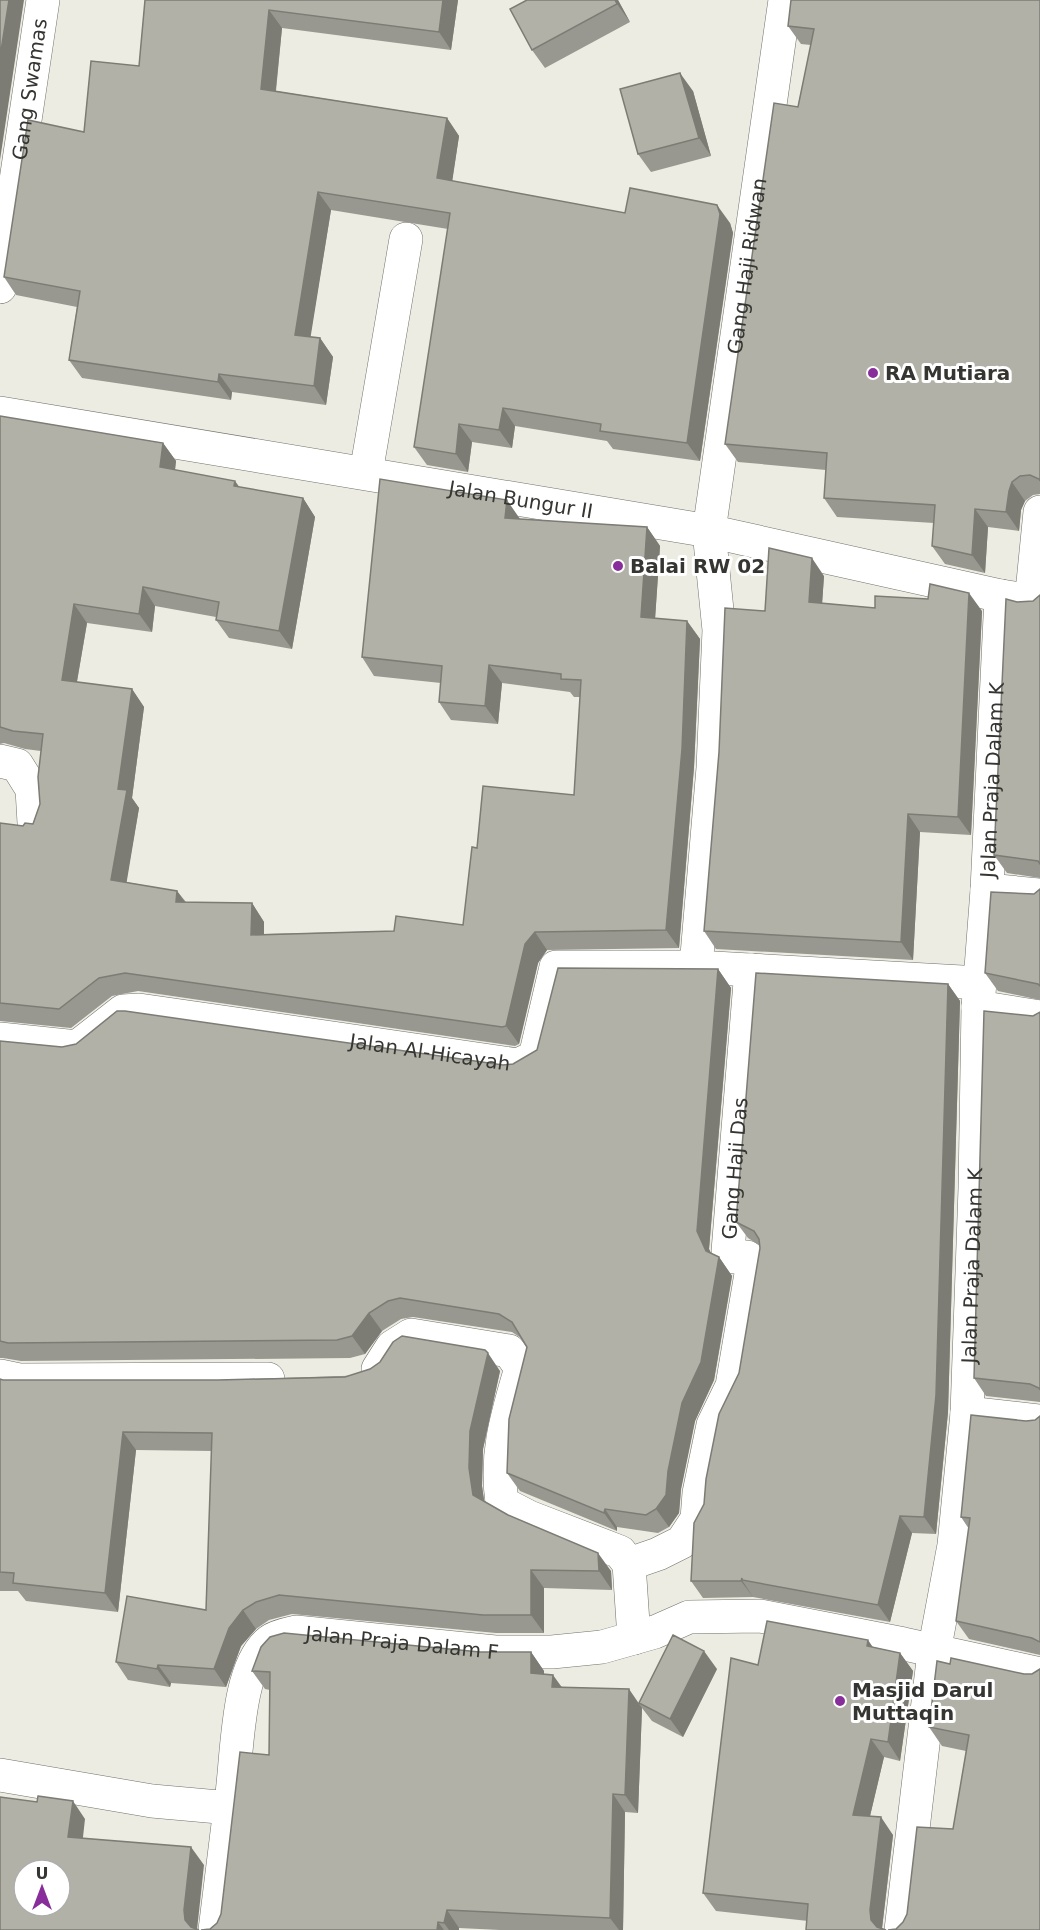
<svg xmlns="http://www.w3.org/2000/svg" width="1040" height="1930" font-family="'DejaVu Sans',sans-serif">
<rect width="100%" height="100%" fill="#ecece2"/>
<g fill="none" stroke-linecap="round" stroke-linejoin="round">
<!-- street casing -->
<g stroke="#717269" stroke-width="34">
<g id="street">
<path id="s1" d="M0,287L43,0"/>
<path d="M366,473L406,239"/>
<path d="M1031,602L1040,512"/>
<path d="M0,761L17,765L32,789L34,823"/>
<path d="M987,890L1040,895"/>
<path id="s2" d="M696,967L713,768L719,630L709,531L785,0"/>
<path d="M978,1007L1040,1017"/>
<path id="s3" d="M0,1039L77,1047L123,1011L139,1010L518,1065L535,1057L556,967H696L980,983"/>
<path d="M378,1369L392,1347L411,1335L509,1351L521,1368C507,1416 495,1452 502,1503L529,1517L620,1552L629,1564L634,1638"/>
<path d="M0,1376L19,1380L268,1379"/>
<path d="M967,1413L1040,1421"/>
<path id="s4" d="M629,1564L658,1554L682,1542L697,1519L699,1493L713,1425L732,1386L753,1262L747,1257H733L728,1251L751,970"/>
<path id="s5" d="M0,1775L152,1801L230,1808C238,1764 234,1669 270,1641C276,1636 288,1634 296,1632L495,1652H552L602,1647L655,1632L689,1617L760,1616L904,1644L1040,1674"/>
<path d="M215,1930L230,1808"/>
</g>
</g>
<!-- secondary casing -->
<g stroke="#717269" stroke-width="34">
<g id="secondary">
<path id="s6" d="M0,413L709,531L1001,596L1040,602"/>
<path id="s7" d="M901,1930L934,1652L954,1545L967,1413L975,1188L978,1007L987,890L1001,596"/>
</g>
</g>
<!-- street -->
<use href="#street" stroke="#fff" stroke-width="33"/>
<!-- secondary -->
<use href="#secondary" stroke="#fff" stroke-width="33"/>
</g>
<!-- wall -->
<path fill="#989890" d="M145,0H458L451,50L282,28L276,91L447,118L459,136L452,181L625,213L730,223L733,233L700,461L613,449L607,441L515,426L512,448L472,442L468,472L427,465L414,447L448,229L331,210L310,337L320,338L333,357L326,405L232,392L231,400L82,378L69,360L77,307L16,295L4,277L84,132L139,66Z
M527,0H618L630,22L545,68L532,50Z
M1040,0V494L1033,495L1025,501L1021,510L1019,531L988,527L985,573L945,564L932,546L934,523L837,517L824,498L826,470L738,462L725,444L811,45L801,44L788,26Z
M693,91L711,156L651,172L638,154Z
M0,416L163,443L176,461L175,470L240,487L303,498L315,517L292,649L229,638L216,620V617L155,606L152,632L87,623L77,682L132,689L144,707L132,798L139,808L126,882L177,891L186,902L252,903L264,922V934L394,931L463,925L477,848L574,795L580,697H574L570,692L502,683L498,724L451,720L439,702L441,683L374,676L362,657L520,519L647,527L660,546L655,618L687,621L700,639L694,767L679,948L547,950L538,963L519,1044L515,1046L138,991L112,996L71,1028L0,1021V823L23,826L33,824L40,804L41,751L25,749L4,743L0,744Z
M824,576L822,603L875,608L982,611L971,835L920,832L913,960L716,949L704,931L765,611Z
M1040,595V878L1007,873L994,855L1017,602L1033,601Z
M1040,889V1000L998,991L985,973L1034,894Z
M718,969L731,988L709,1249L711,1253L719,1257L732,1276L714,1380L695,1421L681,1489L679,1513L669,1527L658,1533L617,1527V1531L520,1491L507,1473L527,1347L521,1338L512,1332L413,1317L401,1319L382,1331L365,1354L350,1358L21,1361L3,1358H0V1041L62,1047L503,1065L513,1064Z
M948,984L960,1001L948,1412L936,1534L912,1533L890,1622L753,1597L703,1598L691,1581L704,1504L739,1373L760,1248L759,1245L748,1238L736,1222Z
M1040,1012V1402L986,1396L974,1378L1033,1016Z
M500,1371L483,1449L482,1486L484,1501L508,1515L611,1571L612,1590L544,1588V1633H496L292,1614L269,1620L256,1629L241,1646L226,1687L171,1683L170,1687L128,1680L116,1662L206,1610L212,1451L136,1450L118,1612L26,1601L18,1591H0V1379L3,1380H218Z
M1040,1416V1655L969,1639L956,1621L969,1529L961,1517L1026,1421L1035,1420Z
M873,1647L900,1653L913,1671L900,1761L884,1757L870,1816L893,1835L882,1929L716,1911L703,1893L758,1665Z
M480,1652H531L544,1671V1674L562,1687L639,1703L717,1669L683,1737L652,1721L642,1708L638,1813L625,1812L623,1930H500L459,1928V1930H201L210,1929L217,1923L221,1914L269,1755L270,1690L265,1689L252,1671Z
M950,1664L1024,1674H1032L1040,1930L896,1929L903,1922L953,1829L966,1751L942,1746L929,1727Z"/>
<!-- shaded-wall -->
<path fill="#7c7c75" d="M9,0H24L0,160V57Z
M443,0H458L451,50L439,32Z
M615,0H618L630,22L617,4Z
M269,10L282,28L274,107L261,89Z
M680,73L693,91L711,156L699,138Z
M447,118L459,136L450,196L437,178Z
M318,192L331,210L308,353L295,335Z
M717,205L730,223L733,233L700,461L687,443Z
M320,338L333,357L326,405L314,386Z
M219,374L232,392L231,400L218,382Z
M503,408L515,426L512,448L499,430Z
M459,424L472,442L468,472L456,454Z
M163,443L176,461L173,486L160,467Z
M235,481L248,499L234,486Z
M1012,482L1025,501L1021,510L1019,531L1006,512L1009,491Z
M303,498L315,517L292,649L279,631Z
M507,500L520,519L518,536L505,518Z
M975,509L988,527L985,573L972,555Z
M647,527L660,546L654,635L641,617Z
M812,558L824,576L821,620L809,602Z
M143,587L155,606L152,632L139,614Z
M969,593L982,611L971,835L958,817Z
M74,604L87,623L74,698L62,680Z
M687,621L700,639L694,767L679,948L666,930Z
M489,665L502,683L498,724L485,706Z
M132,689L144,707L132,798L139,808L124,898L111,880L118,789Z
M908,814L920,832L913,960L901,942Z
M177,891L190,909L176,902Z
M252,903L264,922V953L251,935Z
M535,932L547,950L538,963L519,1044L506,1026L525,944Z
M718,969L731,988L709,1249L717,1266L719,1257L732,1276L714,1380L695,1421L681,1489L679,1513L669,1527L656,1509L668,1471L682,1403L706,1251L697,1231Z
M948,984L960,1001L948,1412L936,1534L924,1517Z
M369,1313L382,1331L365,1354L352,1336Z
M488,1353L500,1371L483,1449L482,1486L486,1513L473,1495L469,1468L470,1431Z
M123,1432L136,1450L118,1612L105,1593Z
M605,1509L617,1527V1531L604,1513Z
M900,1516L912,1533L890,1622L878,1605Z
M598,1553L611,1571L612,1590L599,1571Z
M531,1570L544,1588V1633L531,1615Z
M742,1580L753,1597L741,1581Z
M243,1610L256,1629L241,1646L226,1687L214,1669L229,1628Z
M868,1640L881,1659L867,1646Z
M704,1651L717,1669L683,1737L670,1719Z
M531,1652L544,1671V1691L531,1673Z
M900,1653L913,1671L900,1761L888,1742Z
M158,1665L171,1683L170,1687L157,1669Z
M553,1675L566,1693L552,1687Z
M629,1689L642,1708L638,1813L625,1795Z
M871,1739L884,1757L866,1833L853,1815Z
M613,1794L625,1812L623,1930H619L610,1918Z
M73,1801L85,1819L81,1855L68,1837Z
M881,1817L893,1835L882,1928L879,1930L871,1920L870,1910Z
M191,1847L204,1865L197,1930H193L185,1920L184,1910Z
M447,1910L459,1928V1930H449L444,1923Z
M438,1922L444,1930H437Z"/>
<!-- building -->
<path fill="#b1b1a7" stroke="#7c7c75" stroke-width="1.5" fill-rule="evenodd" d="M0,0H9L0,57Z
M145,0H443L439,32L269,10L261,89L447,118L437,178L625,213L630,188L717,205L720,214L687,443L600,431L601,424L503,408L499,430L459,424L456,454L414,447L450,213L318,192L295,335L320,338L314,386L219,374L218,382L69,360L80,291L4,277L28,120L84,132L91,61L139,66Z
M527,0H615L617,4L532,50L510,9Z
M791,0H1040V481L1039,479L1030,475L1020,476L1012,482L1009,491L1006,512L975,509L972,555L932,546L935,505L824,498L827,453L725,444L774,103L798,107L814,29L788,26Z
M680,73L699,138L638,154L620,89Z
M0,416L163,443L160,467L235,481L234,486L303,498L279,631L216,620L219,602L143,587L139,614L74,604L62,680L132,689L118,789L127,790L111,880L177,891L176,902L252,903L251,935L394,931L396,916L463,925L472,847L477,848L483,786L574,795L581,680L561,679V674L489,665L485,706L439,702L442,666L362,657L380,479L507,500L505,518L647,527L641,617L687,621L682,749L666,930L535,932L525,944L506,1026L502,1027L125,973L99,978L59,1009L0,1003V823L23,826L25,823L33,824L40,804L38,777L43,734L13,731L0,727Z
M769,548L812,558L809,602L875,608V596L928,599L930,584L969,593L958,817L908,814L901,942L704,931L719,752L725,608L765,611Z
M1040,595V864L1038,861L994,855L1006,599L1017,602L1033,601Z
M1040,889V986L1038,984L985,973L991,892L1034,894Z
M558,968L718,969L697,1231L706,1251L719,1257L701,1362L682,1403L668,1471L666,1495L656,1509L646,1515L605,1509L604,1513L507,1473L509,1419L527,1347L512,1322L499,1314L400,1298L388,1301L369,1313L352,1336L337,1340L8,1343L0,1341V1041L62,1047L76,1044L117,1011H125L503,1065L513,1064L537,1050Z
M756,973L948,984L936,1395L924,1517L900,1516L878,1605L742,1580V1578L741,1581H691L694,1523L704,1504L706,1479L719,1414L739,1373L760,1248L759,1239L754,1231L736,1222Z
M984,1011L1033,1016L1040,1012V1390L1039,1388L1030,1384L974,1378Z
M402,1336L485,1350L488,1353L470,1431L469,1468L473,1495L508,1515L598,1553L599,1571L531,1570V1615H483L279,1595L256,1602L243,1610L229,1628L214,1669L158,1665L157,1669L116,1662L127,1596L206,1610L212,1433L123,1432L105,1593L13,1583L14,1573L0,1572V1379L3,1380H218L345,1377L370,1369L380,1362L393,1342Z
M971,1415L1026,1421L1035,1420L1040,1416V1642L1032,1638L956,1621L970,1518L961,1517Z
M767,1621L868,1640L867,1646L900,1653L888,1742L871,1739L853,1815L881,1817L870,1910L871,1920L877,1927L886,1930H806L808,1904L703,1893L731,1658L758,1665Z
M284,1633L480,1652H531V1673L553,1675L552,1687L629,1689L625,1795L613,1794L610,1918L447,1910L444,1923L438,1922L437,1930H201L210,1929L217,1923L221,1914L240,1752L269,1755L270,1672L252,1671L261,1647L270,1637Z
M673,1635L704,1651L670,1719L639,1703Z
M951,1658L1024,1674H1032L1040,1669V1930H888L896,1929L903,1922L907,1914L917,1827L953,1829L969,1735L929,1727L937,1661L950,1664Z
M38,1796L73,1801L68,1837L191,1847L184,1910L185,1920L191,1927L199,1930H0V1797L37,1802ZM24,1870H60V1906H24Z"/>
<!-- markers -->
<g fill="#872e9a" stroke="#fff" stroke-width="2">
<circle cx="873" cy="373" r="6"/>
<circle cx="618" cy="566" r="6"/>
<circle cx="840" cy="1701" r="6"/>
</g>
<g text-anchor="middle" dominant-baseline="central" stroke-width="6" stroke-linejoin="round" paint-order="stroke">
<!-- street labels -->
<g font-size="20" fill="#353632" stroke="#fff">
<text stroke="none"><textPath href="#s1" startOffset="200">Gang Swamas</textPath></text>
<text stroke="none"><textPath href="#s2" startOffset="705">Gang Haji Ridwan</textPath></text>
<text stroke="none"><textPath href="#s6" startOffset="528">Jalan Bungur II</textPath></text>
<text stroke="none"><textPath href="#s7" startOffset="1155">Jalan Praja Dalam K</textPath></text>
<text stroke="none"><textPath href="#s3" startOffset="446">Jalan Al-Hicayah</textPath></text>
<text stroke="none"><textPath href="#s4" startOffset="462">Gang Haji Das</textPath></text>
<text stroke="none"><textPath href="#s7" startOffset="669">Jalan Praja Dalam K</textPath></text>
<text stroke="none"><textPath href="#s5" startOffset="542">Jalan Praja Dalam F</textPath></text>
</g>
<!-- poi labels -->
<g font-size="20" font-weight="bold" fill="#353632" stroke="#fff" text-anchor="start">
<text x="885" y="373">RA Mutiara</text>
<text x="630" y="566">Balai RW 02</text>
<text x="852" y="1690">Masjid Darul<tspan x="852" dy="23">Muttaqin</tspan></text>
</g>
</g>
<!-- north arrow -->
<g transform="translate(42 1888)"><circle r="28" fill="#ffffff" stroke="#aeafad" stroke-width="1.5"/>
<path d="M0-4.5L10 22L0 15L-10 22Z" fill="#872e9a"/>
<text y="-9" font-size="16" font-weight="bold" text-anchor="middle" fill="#353632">U</text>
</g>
</svg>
